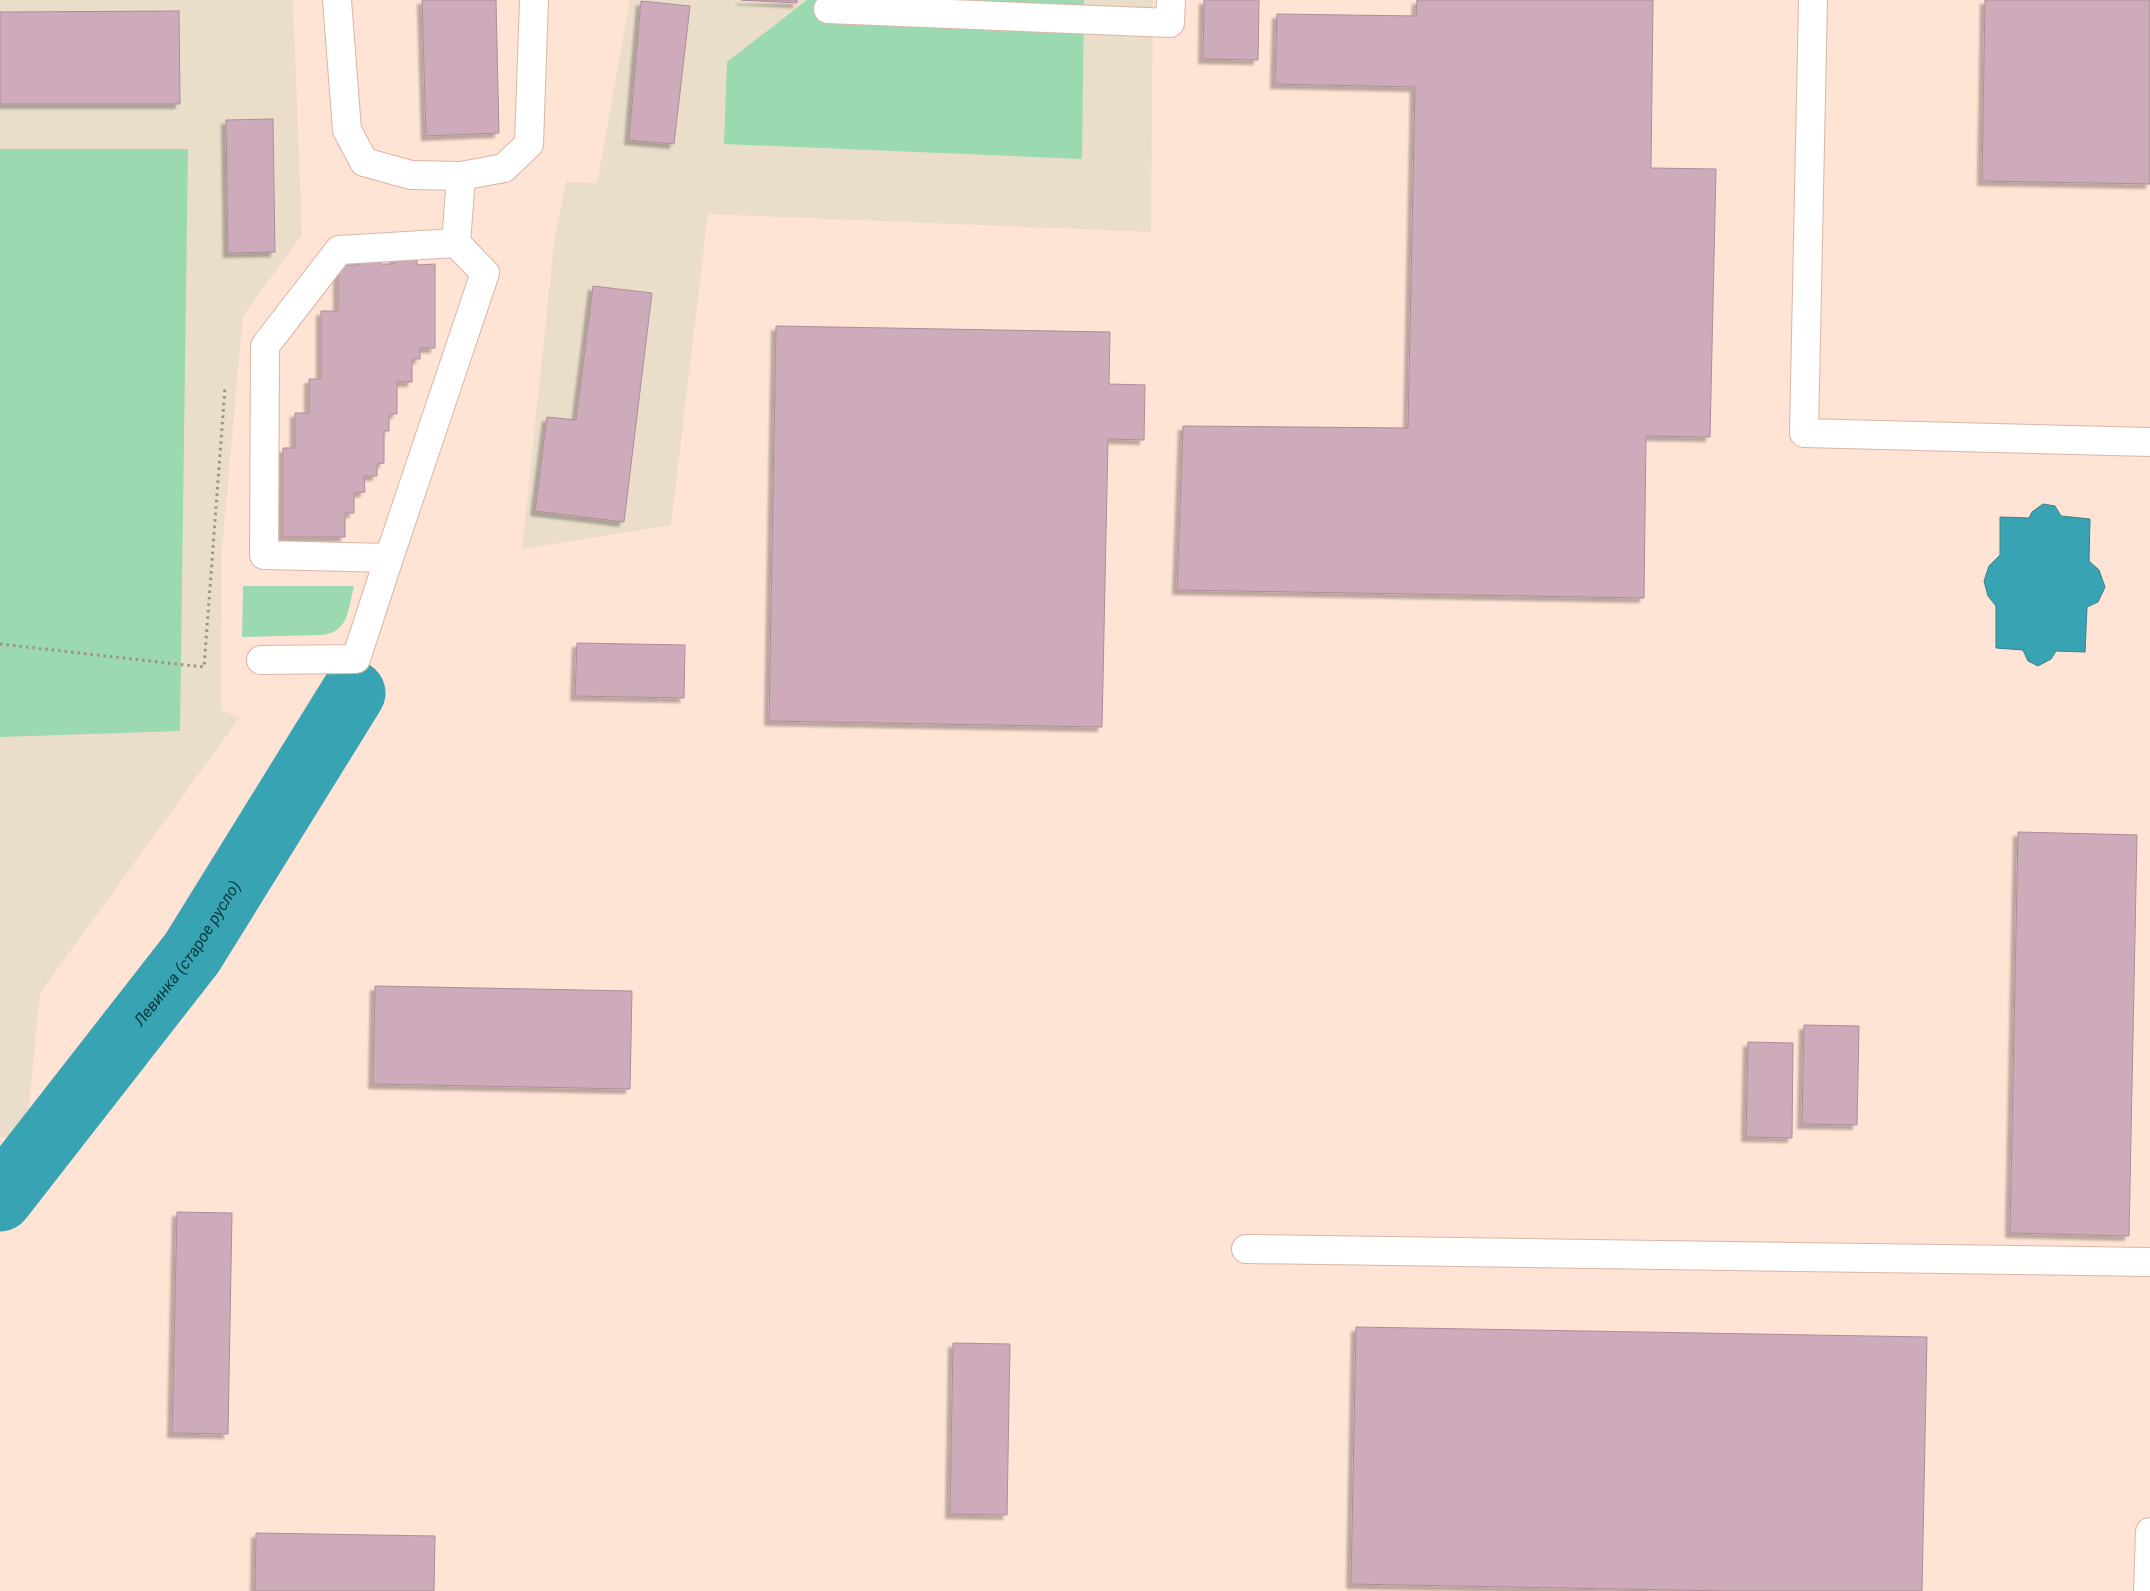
<svg xmlns="http://www.w3.org/2000/svg" width="2150" height="1591" font-family="Roboto,sans-serif">
<defs>
<filter id="shadow"><feDropShadow dx="-4.5" dy="4.5" stdDeviation="1" flood-color="#0004"/></filter>
</defs>
<rect width="100%" height="100%" fill="#ffe3d5"/>
<!-- education -->
<path fill="#eadeca" d="M0,0H293L302,235L243,316L222,549L221,710L240,717L40,993L26,1136L0,1137Z
M630,0H1153L1151,232L708,214L671,525L522,549L554,243L566,182L597,183Z"/>
<!-- green -->
<path fill="#9bd9b0" d="M807,0H1084L1082,159L724,144L727,62Z
M0,149H188L180,731L0,737Z
M243,586H354C348,609 349,633 321,635L242,637Z"/>
<!-- water -->
<path fill="#38a3b2" stroke="#3a8189" d="M2043,504L2055,506L2061,516L2090,519L2089,561L2099,570L2105,587L2098,602L2087,607L2085,652L2056,651L2051,659L2038,666L2028,661L2023,650L1996,648V606L1988,596L1984,581L1989,566L2000,555V517L2029,518L2032,512Z"/>
<g fill="none" stroke-linecap="round" stroke-linejoin="round">
<!-- river -->
<path stroke="#38a3b2" stroke-width="65" id="s1" d="M0,1199L192,953L353,693"/>
</g>
<!-- building -->
<path fill="#ceabba" stroke="#ad8c9a" filter="url(#shadow)" d="M422,0H496L499,133L426,136Z
M741,0H797V3Z
M1204,0H1259L1258,60L1203,59Z
M1417,0H1653L1651,168L1716,169L1710,437L1646,436L1644,598L1177,590L1183,426L1408,428L1415,87L1275,84L1277,14L1416,16Z
M1985,0H2150V184L1982,181Z
M641,1L690,6L674,144L629,140Z
M179,11L180,104H0V12Z
M273,119L275,252L228,253L226,120Z
M359,257H381V264H394V257H417V265L435,264V348H420V359H412V382H397V414H389V431H384V463L377,464V476H364L365,492L354,493V513H345V537H283V448H295V413H309V379H321V311H338V265H359Z
M593,286L652,293L624,522L535,511L547,417L576,420Z
M776,326L1110,332L1109,384L1145,385L1144,440L1108,439L1102,727L769,721Z
M577,643L685,645L684,698L575,696Z
M2018,832L2137,835L2129,1236L2010,1233Z
M375,986L632,991L630,1089L373,1084Z
M1804,1025L1859,1026L1857,1125L1802,1124Z
M1748,1042L1793,1043L1792,1138L1746,1137Z
M177,1212L232,1213L228,1434L172,1433Z
M1356,1327L1927,1337L1922,1591H1726L1351,1584Z
M953,1343L1010,1344L1007,1515L950,1514Z
M256,1533L435,1536L434,1591H255Z"/>
<g fill="none" stroke-linecap="round" stroke-linejoin="round">
<!-- minor casing -->
<g stroke="#d8b6a6" stroke-width="30">
<path id="minor" d="M337,0L347,130L364,162L411,175L461,176L504,168L529,144L534,0
M1813,0L1804,433L2150,442
M828,9L1170,23L1171,0
M456,243L339,250L265,346L264,555L389,558L485,273L456,243L461,176
M261,660L356,659L389,558
M1246,1249L2150,1262
M2148,1591L2150,1532"/>
</g>
<!-- path -->
<path stroke="#a38e83" stroke-width="3" stroke-dasharray="2.5 4" stroke-linecap="butt" d="M0,644L204,667L225,388"/>
<!-- minor -->
<use href="#minor" stroke="#fff" stroke-width="28"/>
</g>
<g text-anchor="middle" dominant-baseline="central" stroke-width="4.5" stroke-linejoin="round" paint-order="stroke">
<!-- water labels -->
<g font-size="16" font-style="italic" fill="#04373e" stroke="#ffe3d5">
<text stroke="none"><textPath href="#s1" startOffset="309">Левинка (старое русло)</textPath></text>
</g>
</g>
</svg>
